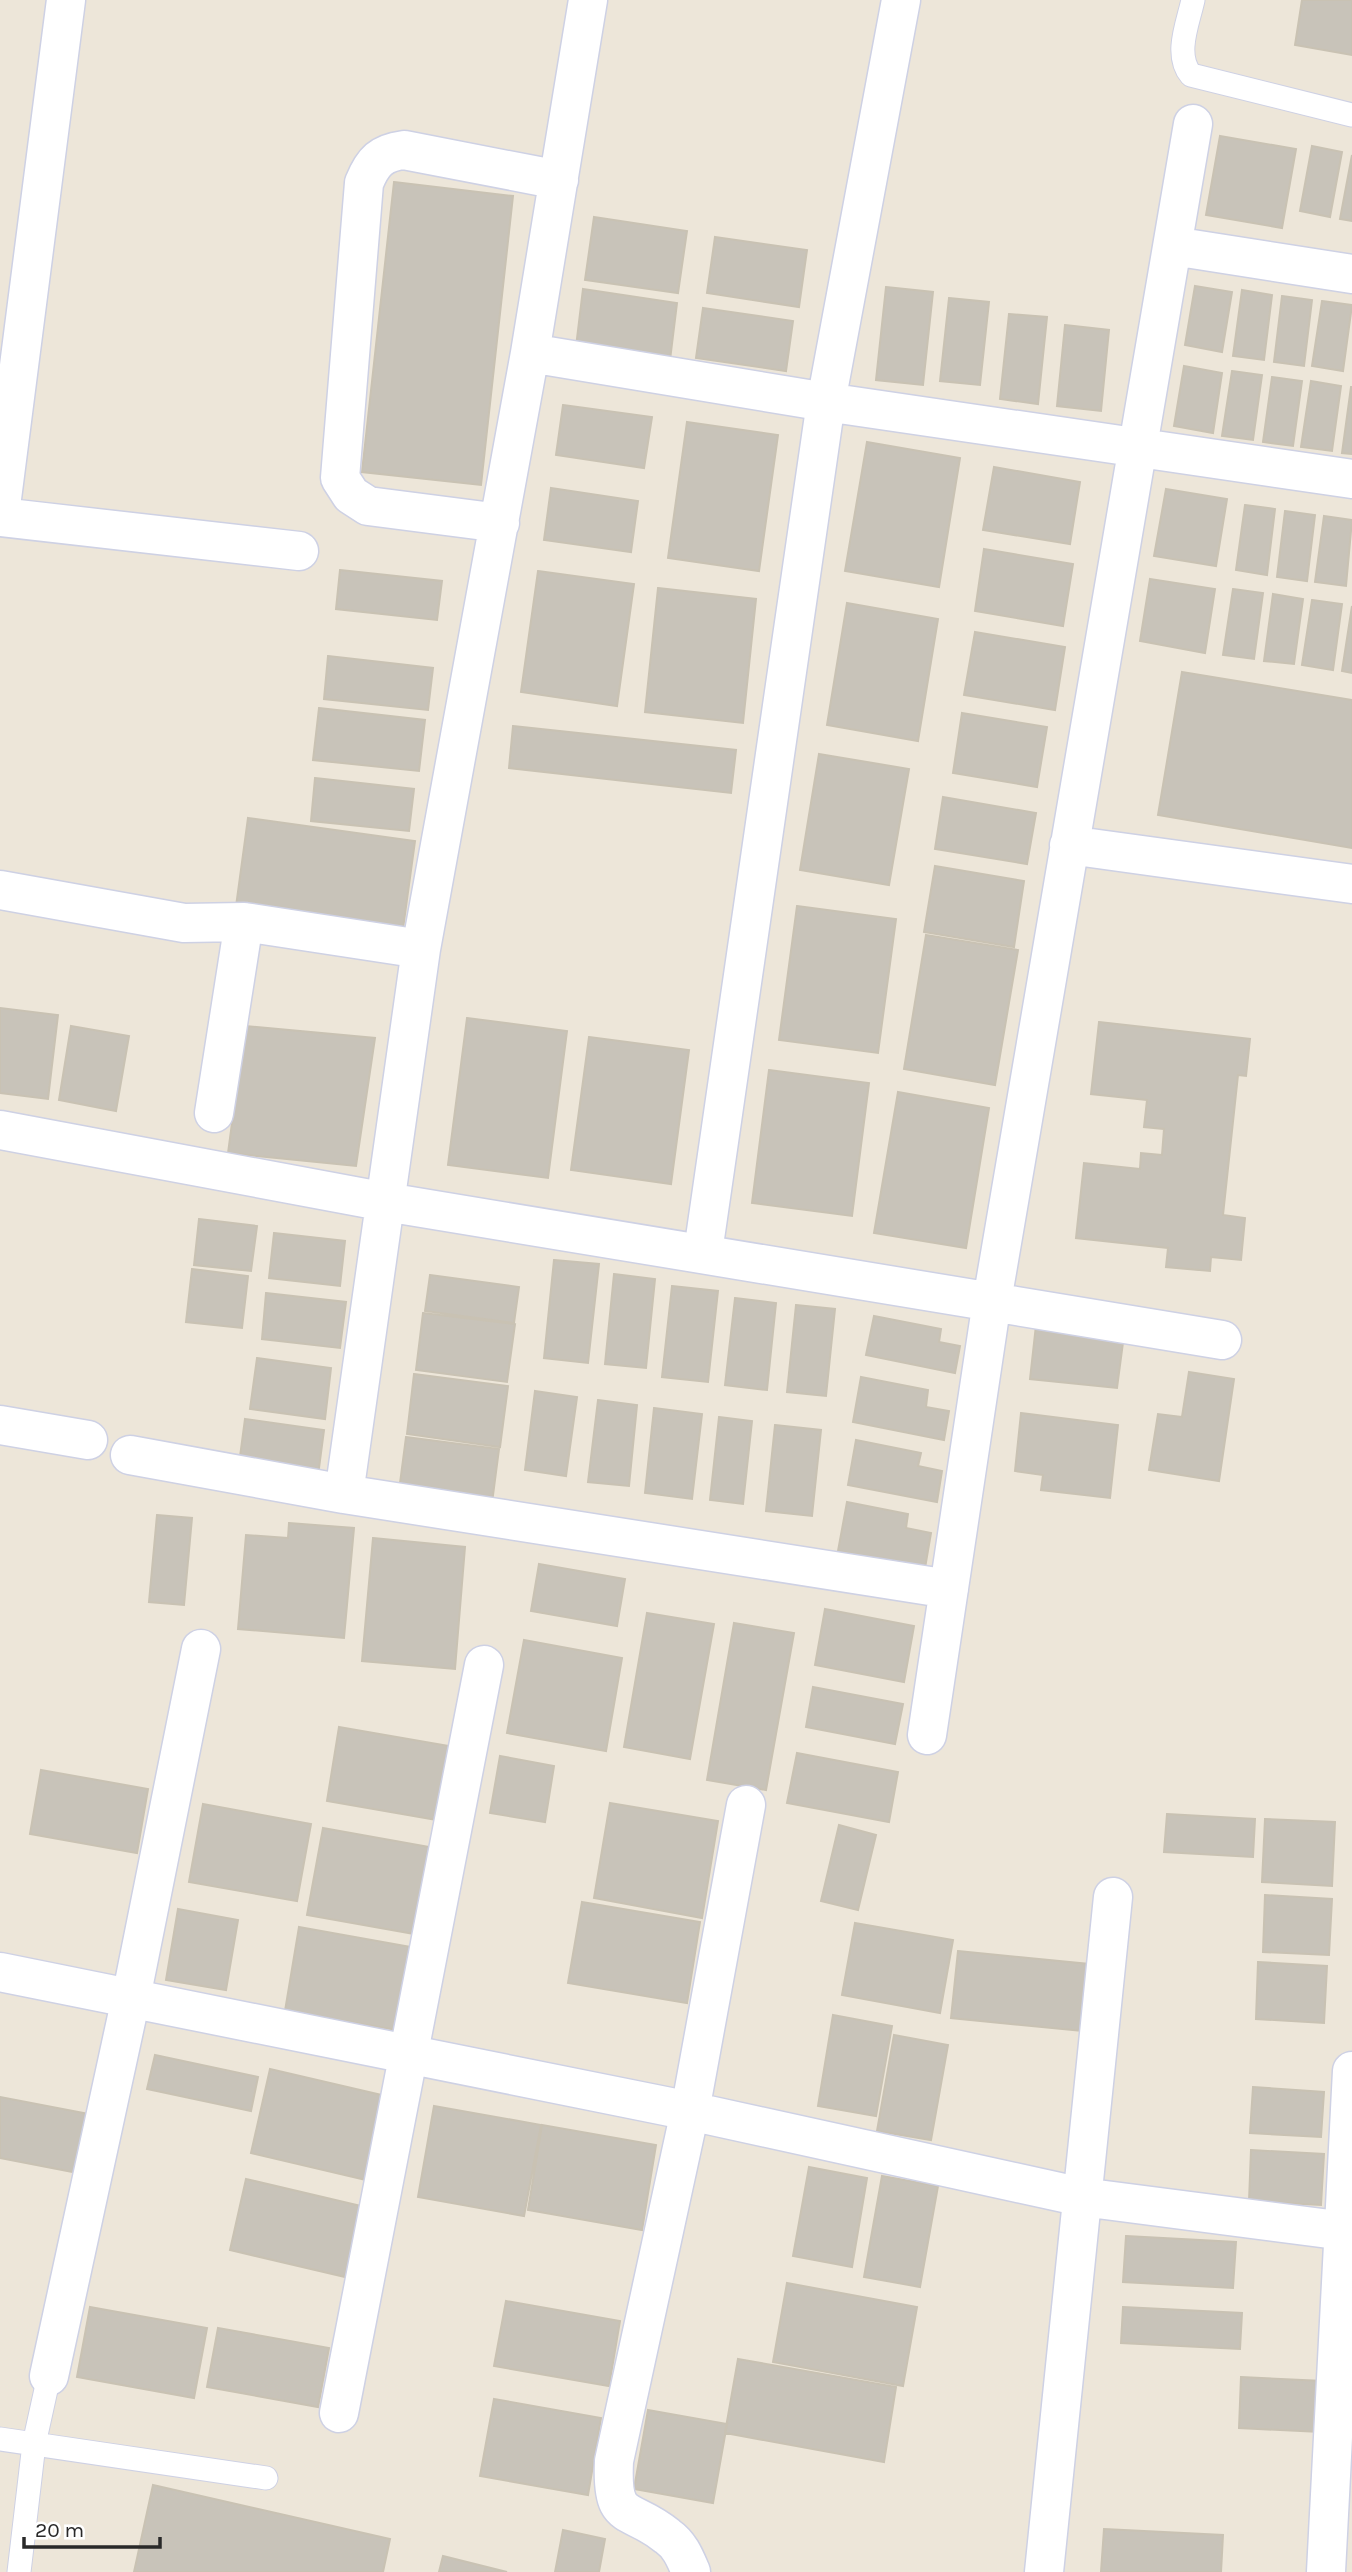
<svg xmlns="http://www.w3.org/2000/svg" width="1352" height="2572" font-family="Karla,sans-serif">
<rect width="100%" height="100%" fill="#ede6d9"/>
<!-- building -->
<path fill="#c8c3b9" stroke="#c9c2b3" stroke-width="2" d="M1302,0H1352V55L1295,45Z
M1220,136L1296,149L1282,228L1206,215Z
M1312,146L1342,152L1330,217L1300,211Z
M1352,155V221L1340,219Z
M394,182L513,196L481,485L362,472Z
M594,217L687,231L678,293L585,280Z
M715,237L807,250L799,307L707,293Z
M1195,286L1232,292L1222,352L1185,345Z
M886,287L933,292L923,385L876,380Z
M583,289L677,303L670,360L576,347Z
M1242,290L1272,295L1264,360L1233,356Z
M1282,296L1312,300L1304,366L1274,362Z
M949,298L989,302L980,385L940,381Z
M1322,301L1352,305L1343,371L1312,366Z
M703,308L793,321L786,371L696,358Z
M1009,314L1047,317L1038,404L1000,399Z
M1065,325L1109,330L1101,411L1057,406Z
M1184,366L1222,373L1213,433L1174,426Z
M1232,371L1262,375L1253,440L1222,436Z
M1272,377L1302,381L1293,446L1263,442Z
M1311,381L1341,386L1332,451L1301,447Z
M1351,387H1352V454L1342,453Z
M563,405L652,417L644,468L556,455Z
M687,422L778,435L759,571L668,558Z
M867,442L960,458L939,587L845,571Z
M994,467L1080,482L1070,544L983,530Z
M551,488L638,501L631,552L544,540Z
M1166,489L1227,499L1216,566L1154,556Z
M1245,505L1275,509L1267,575L1236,570Z
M1285,511L1315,515L1307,581L1277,577Z
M1324,516L1352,520L1346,586L1315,582Z
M984,549L1073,564L1063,626L975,611Z
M340,570L442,581L437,620L336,609Z
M538,571L634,584L617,706L521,692Z
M1150,579L1215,589L1205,653L1140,641Z
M658,588L756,599L743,723L645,712Z
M1233,589L1263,593L1254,659L1223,655Z
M1273,594L1303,599L1294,664L1264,661Z
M1312,600L1342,604L1333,670L1302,665Z
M847,603L938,619L918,741L827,725Z
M1352,606V673L1342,671Z
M975,632L1065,647L1055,710L964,695Z
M328,656L433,668L428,710L324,699Z
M1182,672L1352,700V848L1158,815Z
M319,708L425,720L419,771L313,760Z
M962,713L1047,727L1037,787L953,773Z
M513,726L736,750L731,793L509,768Z
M819,754L909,769L889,885L800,870Z
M315,778L414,789L409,831L311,821Z
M943,797L1036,813L1027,864L935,849Z
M248,818L415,841L402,936L235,914Z
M935,866L1024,881L1014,947L924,932Z
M797,906L896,919L878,1053L779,1040Z
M926,935L1018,950L995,1085L904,1069Z
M0,1008L58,1015L48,1099L0,1093Z
M467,1018L567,1031L548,1178L448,1165Z
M1099,1022L1250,1039L1246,1076L1238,1075L1223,1215L1245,1218L1241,1260L1211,1257L1210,1271L1166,1267L1168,1248L1076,1238L1084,1163L1140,1169L1141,1153L1162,1155L1164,1129L1144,1127L1147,1100L1091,1094Z
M71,1026L129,1036L116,1111L59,1100Z
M245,1026L375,1038L356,1166L228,1153Z
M589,1037L689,1050L671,1184L571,1170Z
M769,1070L869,1083L852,1216L752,1203Z
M898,1092L989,1108L966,1248L874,1233Z
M199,1219L257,1226L251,1271L194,1265Z
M274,1233L345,1241L340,1286L269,1278Z
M554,1260L599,1264L588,1363L544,1358Z
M192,1269L248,1276L242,1328L186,1322Z
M614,1274L655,1279L646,1368L605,1364Z
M430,1275L519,1287L514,1323L425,1311Z
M672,1286L718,1291L708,1382L662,1377Z
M266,1293L346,1302L340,1348L262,1339Z
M735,1298L776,1303L767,1390L725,1385Z
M796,1305L835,1309L826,1396L787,1392Z
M423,1313L515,1324L507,1382L416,1370Z
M874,1316L941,1329L939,1342L960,1346L955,1373L866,1355Z
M1036,1325L1124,1335L1117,1388L1030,1379Z
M257,1358L331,1368L325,1419L250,1409Z
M1189,1372L1234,1379L1219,1481L1149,1470L1158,1414L1182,1417Z
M414,1374L508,1386L500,1447L407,1434Z
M861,1377L928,1390L926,1407L949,1411L944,1440L853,1422Z
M535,1391L577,1397L566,1476L525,1470Z
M598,1400L637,1405L629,1486L588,1482Z
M654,1408L702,1414L692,1499L645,1493Z
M1021,1413L1118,1425L1110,1498L1041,1490L1043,1475L1015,1471Z
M719,1417L752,1421L743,1504L710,1500Z
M245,1419L324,1430L317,1483L238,1472Z
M775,1425L821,1430L812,1516L766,1511Z
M406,1437L499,1449L492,1503L399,1491Z
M856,1440L921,1453L918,1466L942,1471L937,1502L848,1485Z
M847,1502L908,1514L906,1528L931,1533L925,1568L838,1551Z
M157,1515L192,1518L184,1605L149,1602Z
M289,1523L354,1528L344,1638L238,1629L246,1535L288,1538Z
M373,1538L465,1547L455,1669L362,1661Z
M539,1564L625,1579L617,1626L531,1611Z
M825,1609L914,1626L904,1682L815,1665Z
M647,1613L714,1624L690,1759L624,1747Z
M734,1623L794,1633L766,1790L707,1780Z
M524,1640L622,1658L606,1751L507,1733Z
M813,1687L903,1704L895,1744L806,1727Z
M339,1727L449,1746L437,1820L327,1801Z
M797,1753L898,1772L889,1822L787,1803Z
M500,1756L554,1766L545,1822L490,1813Z
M41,1770L148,1789L137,1853L30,1834Z
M610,1803L718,1821L702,1918L594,1898Z
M203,1804L311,1824L297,1901L189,1882Z
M1167,1814L1255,1819L1253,1857L1164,1852Z
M1265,1819L1335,1822L1332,1886L1262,1882Z
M839,1825L876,1835L858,1910L821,1901Z
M323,1828L435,1848L420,1935L307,1915Z
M1265,1895L1332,1899L1329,1955L1263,1952Z
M582,1902L700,1922L687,2003L568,1983Z
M178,1909L238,1920L226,1990L166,1980Z
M855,1923L953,1940L940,2013L842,1995Z
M299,1927L411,1947L397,2030L285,2011Z
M958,1951L1089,1964L1082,2031L951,2018Z
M1258,1962L1327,1966L1324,2023L1256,2019Z
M833,2015L892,2026L876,2116L818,2106Z
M894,2035L948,2045L931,2140L877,2131Z
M155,2055L258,2077L251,2111L147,2089Z
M270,2069L386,2096L366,2180L251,2153Z
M1253,2087L1324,2092L1321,2137L1250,2133Z
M0,2097L89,2114L78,2173L0,2158Z
M434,2106L541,2125L524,2216L418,2197Z
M542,2125L656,2145L642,2230L528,2210Z
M1251,2150L1324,2154L1321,2205L1249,2201Z
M809,2167L867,2178L852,2267L793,2256Z
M882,2176L938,2186L920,2287L864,2277Z
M246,2179L361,2206L345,2277L230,2250Z
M1126,2236L1236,2242L1233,2288L1123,2282Z
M787,2283L917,2307L903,2386L773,2362Z
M506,2301L620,2321L609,2386L494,2366Z
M90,2307L207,2328L194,2398L77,2377Z
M1123,2307L1242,2313L1240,2349L1121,2343Z
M218,2328L329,2348L318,2407L207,2387Z
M738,2359L896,2387L884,2462L725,2433Z
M1241,2377L1323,2381L1320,2432L1239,2428Z
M494,2399L601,2418L588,2495L480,2476Z
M648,2410L727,2424L713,2503L634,2489Z
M153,2485L390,2539L383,2572H134Z
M1104,2529L1223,2535L1221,2572H1101Z
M563,2530L605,2539L599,2572H555Z
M443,2556L507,2572H439Z"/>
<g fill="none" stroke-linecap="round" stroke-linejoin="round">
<!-- service casing -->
<g stroke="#ced1e4" stroke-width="25">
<path id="service" d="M1193,0C1188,23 1174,55 1191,75L1352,115
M0,2439L266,2478
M19,2572L34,2444L49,2376"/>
</g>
<!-- minor casing -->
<g stroke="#ced1e4" stroke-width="41">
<path id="minor" d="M1173,246L1352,274
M530,353L826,402L1352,479
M0,514L66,0
M0,517L299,551
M500,523L368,506L351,495L340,478L364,183C373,161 381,153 404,150L559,180
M1069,845L1352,884
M0,890L184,923L244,922
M214,1113L244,922L421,949
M0,1130L386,1202L1222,1340
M703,1252L826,402L901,0
M0,1425L88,1440
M130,1455L344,1494L949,1589
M344,1494L421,949L530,353L588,0
M927,1735L992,1301L1193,124
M0,1972L690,2111L1082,2197L1352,2232
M49,2376L131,1998L201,1649
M339,2413L484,1665
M691,2572C685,2558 680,2545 667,2536C629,2505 611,2525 614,2461L690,2111L746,1805
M1044,2572L1113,1897
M1326,2572L1352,2071"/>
</g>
<!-- service -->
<use href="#service" stroke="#fff" stroke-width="23"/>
<!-- minor -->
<use href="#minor" stroke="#fff" stroke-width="38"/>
</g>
<!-- scale -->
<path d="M24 2537v10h136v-10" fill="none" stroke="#292929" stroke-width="3.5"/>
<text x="35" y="2537" font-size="21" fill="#292929" stroke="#ffffff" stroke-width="5" paint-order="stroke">20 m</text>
</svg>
